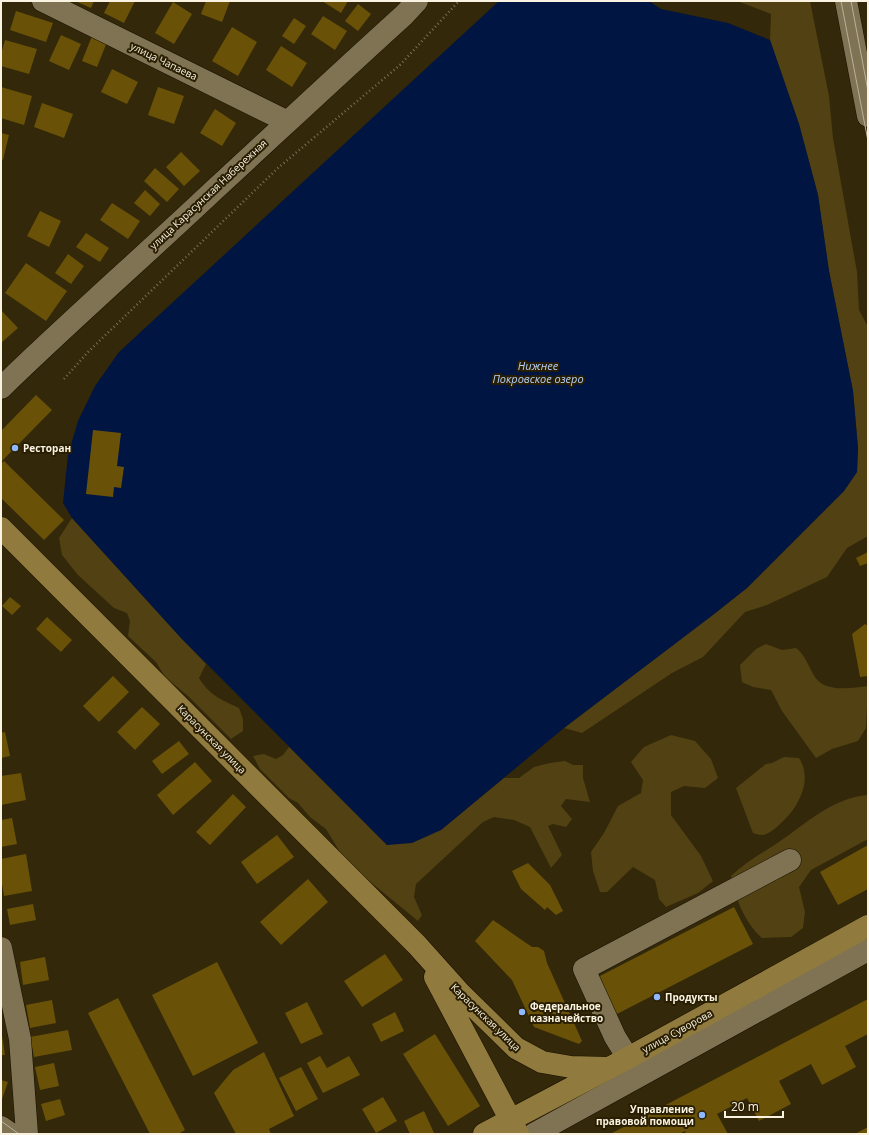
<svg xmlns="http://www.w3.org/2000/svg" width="869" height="1135" font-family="'Open Sans',sans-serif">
<rect width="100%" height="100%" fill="#332809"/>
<!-- green -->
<path fill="#524113" d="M737,1H810L829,96L833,138L857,272L859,310L868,327V536L847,548L827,577L767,605L745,612L703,657L672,673L582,733L564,728L747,588L844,491L857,472L858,448L853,391L829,271L818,195L799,124L770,40L771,14Z
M72,518L181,638L206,664L199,678C208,694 223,701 239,708L243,719V731L231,739L188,696L165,677L156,662L128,636L130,621L127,613L114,608L78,575L62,555L59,538Z
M766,644L782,650L796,648C806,656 808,666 815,677C825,693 852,688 868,686L866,728L858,741L832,749L816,758L782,711L771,690L753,687L742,682L740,665L756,649Z
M671,735L695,741L711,759L718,778L705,788L684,786L671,792V815L701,856L713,881L698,893L666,907L659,899L655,880L633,867L607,892H600L593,871L591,852L604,833L618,806L641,793L643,780L631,762L644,747Z
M289,747L387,845L441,830L504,778H519L534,767L550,763L565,761L573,765H583V778L590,802L566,799L561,806L572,819L566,827L553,824L548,826L562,855L551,868L530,827L514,820L494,817L483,822L416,884L414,897L422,915L418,921L346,862L326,829L310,817L298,803L289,798L260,769L253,756L264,754L276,759L283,755Z
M784,757L799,758C814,781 797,810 779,825C775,829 768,834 763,835C760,835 756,834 753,833L736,788L766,764L772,763Z
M868,795V839L811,870L799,887L805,912L803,928L791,937L762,938C745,923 735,898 731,876C746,862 762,853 779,842C807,823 832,798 868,795Z"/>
<!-- water -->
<path fill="#001541" d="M499,1H649L661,9L728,23L770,40L799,124L818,195L829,271L853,391L858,448L857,472L844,491L747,588L713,615L564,728L441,830L412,843L387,845L181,638L72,518L63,503L68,455L78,421L95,386L119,352Z"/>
<!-- building -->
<path fill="#695208" d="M75,1H94L91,8Z
M110,1H135L124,23L104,13Z
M206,1H230L222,22L201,14Z
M322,1H348L341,13Z
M173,2L192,14L174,44L155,33Z
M358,4L371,14L358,31L345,21Z
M16,11L53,23L46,42L10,30Z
M323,16L347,31L335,50L311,34Z
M294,18L306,26L294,44L282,36Z
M232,27L257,42L238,76L212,61Z
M61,35L81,44L69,70L49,61Z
M92,36L107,42L97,67L82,61Z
M5,40L37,49L29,74L1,66V54Z
M281,46L307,63L292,87L266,70Z
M112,69L138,82L127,104L101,92Z
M1,87L32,96L24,125L1,118Z
M158,87L184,96L174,124L148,115Z
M42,103L73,114L64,138L34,127Z
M215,109L236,123L222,146L200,133Z
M1,133L9,135L3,160L1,159Z
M181,152L200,171L184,186L166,167Z
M155,168L179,189L167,202L144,181Z
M145,190L160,204L150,216L134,203Z
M112,203L140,221L128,239L100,220Z
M40,211L61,221L49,247L27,236Z
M86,233L109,248L100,262L76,247Z
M68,254L84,266L71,284L55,273Z
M26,263L67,291L46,321L5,293Z
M1,310L18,328L1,343Z
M36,395L52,410L1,462V431Z
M93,430L121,433L117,466L124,467L121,488L114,487L113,497L86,494Z
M4,461L64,520L44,540L1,498V464Z
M868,552V563L860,566L856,558Z
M10,597L21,606L12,615L2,606Z
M47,617L72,640L61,652L36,629Z
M865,624L868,626V676L860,677L852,634Z
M113,676L129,692L99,722L83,706Z
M142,707L160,724L135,750L117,732Z
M5,732L10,756L1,758V733Z
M179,741L189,754L162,774L152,761Z
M195,762L212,781L173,815L157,795Z
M21,773L26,800L1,805V776Z
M233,794L246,807L210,845L196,832Z
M12,818L17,844L1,847V820Z
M277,835L294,857L257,884L241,862Z
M868,845V889L838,905L820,872Z
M26,854L32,891L4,896L1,878V859Z
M528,863L550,885L563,911L556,915L547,907L545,910L521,889L512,871Z
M308,879L328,902L281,945L260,922Z
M33,904L36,920L10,925L7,909Z
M734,907L753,944L615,1015L596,978Z
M493,920L532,947H538L544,951L547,963L582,1041L579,1044L534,1027L512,980L475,941Z
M385,954L403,980L362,1007L344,981Z
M45,957L49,980L23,985L20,962Z
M217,962L258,1043L193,1076L152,995Z
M118,998L185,1130L178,1134H150L88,1013Z
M868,999V1034L845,1046L856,1067L822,1085L811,1064L779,1081L791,1104L759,1121L747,1098L717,1114L728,1134H686L685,1131L679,1134L612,1133Z
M52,1000L56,1023L30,1028L26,1005Z
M307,1002L323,1034L301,1044L285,1013Z
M395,1012L404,1031L381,1042L372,1024Z
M1,1029L5,1055H1Z
M68,1030L72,1050L34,1057L30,1037Z
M435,1034L480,1106L448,1126L403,1054Z
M264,1052L294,1116L269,1129L271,1134H236L214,1093L233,1070Z
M320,1056L327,1068L349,1056L360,1075L323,1093L307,1063Z
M54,1063L59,1086L40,1090L35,1067Z
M301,1067L318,1099L296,1111L279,1078Z
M1,1080L8,1082L1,1102Z
M383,1097L397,1121L376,1133L362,1109Z
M60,1099L65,1115L46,1121L41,1104Z
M424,1111L434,1133L410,1134L404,1121Z
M868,1127V1134H855Z"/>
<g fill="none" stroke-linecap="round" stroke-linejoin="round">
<!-- minor casing -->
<g stroke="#191000" stroke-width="23">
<path id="minor" d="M43,1L286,121
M846,1L868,116
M1,388C70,321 143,257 213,191C277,132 340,73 404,15L417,1
M1,948L20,1039L27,1134
M628,1058L615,1037L584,969L790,860
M1,1127L11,1134
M534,1134L868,950"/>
</g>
<!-- major casing -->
<g stroke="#191000" stroke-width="23">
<path id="major" d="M1,528L417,945L460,993L516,1048L542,1062L571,1067L608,1068
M435,977L518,1134
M484,1134L628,1058L868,926"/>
</g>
<!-- path -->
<path stroke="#7b7258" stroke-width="2.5" stroke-dasharray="1 3" stroke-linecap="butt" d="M64,379L88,352L278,168L400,65L459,1"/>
<!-- minor -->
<use href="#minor" stroke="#7f7353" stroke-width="22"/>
<!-- major -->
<use href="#major" stroke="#907a3d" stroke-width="22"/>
<!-- tram -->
<path stroke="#b9b19c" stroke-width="1" d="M841,1L868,141
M851,1L868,91
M1,1121L19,1134
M1,1133L2,1134"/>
</g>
<!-- markers -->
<g fill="#8fb8fd" stroke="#291e01" stroke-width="1.5">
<circle cx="15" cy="448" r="4"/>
<circle cx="657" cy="997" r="4"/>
<circle cx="522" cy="1012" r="4"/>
<circle cx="702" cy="1115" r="4"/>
</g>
<g text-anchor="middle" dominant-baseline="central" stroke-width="4" stroke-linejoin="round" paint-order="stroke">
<!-- street labels -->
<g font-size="10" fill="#faf3e2" stroke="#291e01">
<text transform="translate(164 61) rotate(26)">улица Чапаева</text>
<text transform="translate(208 194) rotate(-43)">улица Карасунская Набережная</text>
<text transform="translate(212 739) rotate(45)">Карасунская улица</text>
<text transform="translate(486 1017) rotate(44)">Карасунская улица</text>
<text transform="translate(677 1031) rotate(-29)">улица Суворова</text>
</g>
<!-- poi labels -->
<g font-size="10" font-weight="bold" fill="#faf3e2" stroke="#291e01" text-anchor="start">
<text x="23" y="448">Ресторан</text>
<text x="665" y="997">Продукты</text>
<text x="530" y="1006">Федеральное<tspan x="530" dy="12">казначейство</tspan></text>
<text x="694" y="1109" text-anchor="end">Управление<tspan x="694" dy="12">правовой помощи</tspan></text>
</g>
<!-- water labels -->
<g font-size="11" font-style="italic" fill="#b4d0fe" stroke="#291e01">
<text x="538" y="365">Нижнее<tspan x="538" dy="13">Покровское озеро</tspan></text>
</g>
</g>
<!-- border -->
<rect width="869" height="1135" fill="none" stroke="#faf3e2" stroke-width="4"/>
<!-- scale -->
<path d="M725 1111v6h58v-6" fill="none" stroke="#faf3e2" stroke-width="2"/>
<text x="731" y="1111" font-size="12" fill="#faf3e2" stroke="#291e01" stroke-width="3" paint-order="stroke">20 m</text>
</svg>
